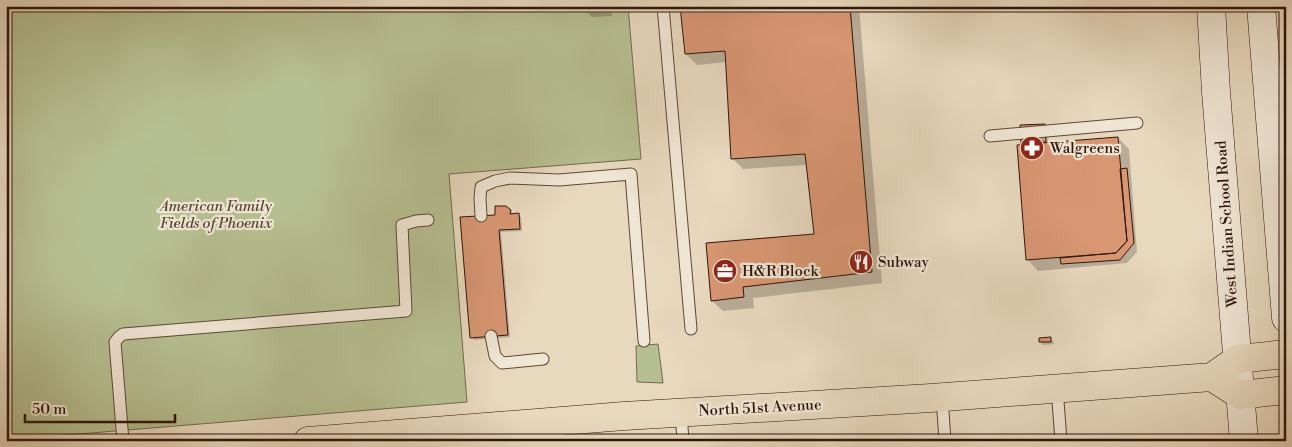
<svg xmlns="http://www.w3.org/2000/svg" width="1292" height="447" font-family="'Libre Bodoni',serif">
<rect width="100%" height="100%" fill="#e8d8be"/>
<filter id="stains"><feTurbulence type="fractalNoise" baseFrequency=".004" numOctaves="4"/><feColorMatrix values="0 0 0 0 .2 0 0 0 0 .09 0 0 0 0 .02 0 0 0 .5 -.17"/></filter>
<radialGradient id="worn" r=".72"><stop offset=".6" stop-color="#630" stop-opacity="0"/><stop offset="1" stop-color="#630" stop-opacity=".3"/></radialGradient>
<!-- green -->
<path fill="#b6bf91" stroke="#726a4e" d="M6,6H628L641,159L449,174L467,402L6,440Z
M658,344L663,383L637,382L636,346Z"/>
<!-- shadow -->
<path fill="#0003" d="M586,6H611L612,16L592,17L586,11Z
M682,6H859L882,283L753,298L754,308L723,311L712,301L815,235L807,165L743,169L732,158L727,62L697,65L686,54Z
M1047,128L1048,143L1118,138L1129,149L1137,252L1127,263L1038,271L1028,260L1018,146L1024,145L1022,144Z
M505,207L514,215H518L521,217L522,231L501,232L510,337L474,340L472,337L497,216Z
M1051,339L1053,341L1054,344L1043,345L1040,342Z"/>
<!-- building -->
<path fill="#d89673" stroke="#2f150a" d="M584,6H606V10L585,12Z
M680,6H850L872,272L743,287L744,297L711,301L706,243L814,234L805,154L731,159L725,51L685,54Z
M1045,124L1046,142L1021,144L1020,125Z
M1118,137L1127,241L1116,253L1026,260L1017,145Z
M1127,168L1134,243L1120,260L1061,264L1060,258L1116,253L1127,241L1120,169Z
M495,206H506L511,210L510,214L519,213L520,229L499,230L508,335L470,338L460,217L495,215Z
M1051,337V342H1039V338Z"/>
<g fill="none" stroke-linecap="round" stroke-linejoin="round">
<!-- service casing -->
<g stroke="#5d4637" stroke-width="13">
<path id="service" d="M663,6L691,329
M990,136L1137,123
M481,216L480,198L481,187L495,181L510,178L559,180L631,174L644,341
M491,336L495,356L502,363L543,359
M1057,388L1061,441
M942,397L945,441
M681,413L683,441
M123,441L115,342L119,337L123,334L406,311L402,225L416,221L428,220"/>
</g>
<!-- minor casing -->
<g stroke="#5d4637" stroke-width="24">
<path id="minor" d="M552,421L553,441"/>
</g>
<!-- secondary casing -->
<g stroke="#2f150a" stroke-width="29">
<path id="secondary" d="M1211,6L1216,92L1244,441
M1261,6L1286,318"/>
</g>
<!-- primary casing -->
<g stroke="#2f150a" stroke-width="29">
<path id="primary" d="M1212,377L1240,395L1286,390
M308,441L624,416L931,398L1212,377L1238,359L1286,354"/>
</g>
<!-- service -->
<use href="#service" stroke="#f0e6d5" stroke-width="11"/>
<!-- minor -->
<use href="#minor" stroke="#f0e6d5" stroke-width="22"/>
<!-- secondary -->
<use href="#secondary" stroke="#f0e6d5" stroke-width="28"/>
<!-- primary -->
<use href="#primary" stroke="#e8d8be" stroke-width="28"/>
</g>
<!-- icons -->
<defs>
<g id="pharmacy-disc" transform="scale(1.25)"><circle r="9.5" fill="#8f2418" stroke="#f0e6d5"/><path d="M-2-6h4v4h4v4h-4v4h-4v-4h-4v-4h4Z" fill="#fff"/></g>
<g id="restaurant-disc" transform="scale(1.25)"><circle r="9.5" fill="#8f2418" stroke="#f0e6d5"/><path d="M-5-6h1v4h1v-4h1v4h1v-4h1v5L-1.5 .5V6h-2V.5L-5-1ZM5-6V6H3V1.5H1.5Q1.5-4 5-6Z" fill="#fff"/></g>
<g id="office-disc" transform="scale(1.25)"><circle r="9.5" fill="#8f2418" stroke="#f0e6d5"/><path d="M-6-3h4V-5.5h4V-3h4V5H-6ZM-1-4.5V-3h2v-1.5ZM-6 0V1H6V0Z" fill="#fff"/></g>
</defs>
<g fill-rule="evenodd">
<use href="#pharmacy-disc" x="1032" y="148"/>
<use href="#restaurant-disc" x="861" y="262"/>
<use href="#office-disc" x="725" y="271"/>
</g>
<g text-anchor="middle" dominant-baseline="central" stroke-width="4.5" stroke-linejoin="round" paint-order="stroke">
<!-- poi labels -->
<g font-size="15" fill="#2f150a" stroke="#f0e6d5" text-anchor="start">
<text x="1050" y="148">Walgreens</text>
<text x="878" y="262">Subway</text>
<text x="742" y="271">H&amp;R Block</text>
</g>
<!-- park labels -->
<g font-size="15" font-style="italic" fill="#584832" stroke="#f0e6d5">
<text x="216" y="206">American Family<tspan x="216" dy="17">Fields of Phoenix</tspan></text>
</g>
<!-- street labels -->
<g font-size="15" fill="#2f150a" stroke="#f0e6d5">
<text transform="translate(1227 224) rotate(-94)">West Indian School Road</text>
<text transform="translate(760 408) rotate(-3)">North 51st Avenue</text>
</g>
</g>
<!-- margin -->
<rect width="1292" height="447" fill="none" stroke="#e8d8be" stroke-width="25"/>
<rect x="8" y="8" width="1277" height="432" fill="none" stroke="#2f150a" stroke-width="2.5"/>
<rect x="12" y="12" width="1267" height="422" fill="none" stroke="#2f150a"/>
<!-- scale -->
<path d="M25 414v8h150v-8" fill="none" stroke="#2f150a" stroke-width="2.5"/>
<text x="32" y="414" font-size="15" fill="#2f150a" stroke="#f0e6d5" stroke-width="4" paint-order="stroke">50 m</text>
<rect width="100%" height="100%" filter="url(#stains)"/>
<rect width="100%" height="100%" fill="url(#worn)"/>
</svg>
